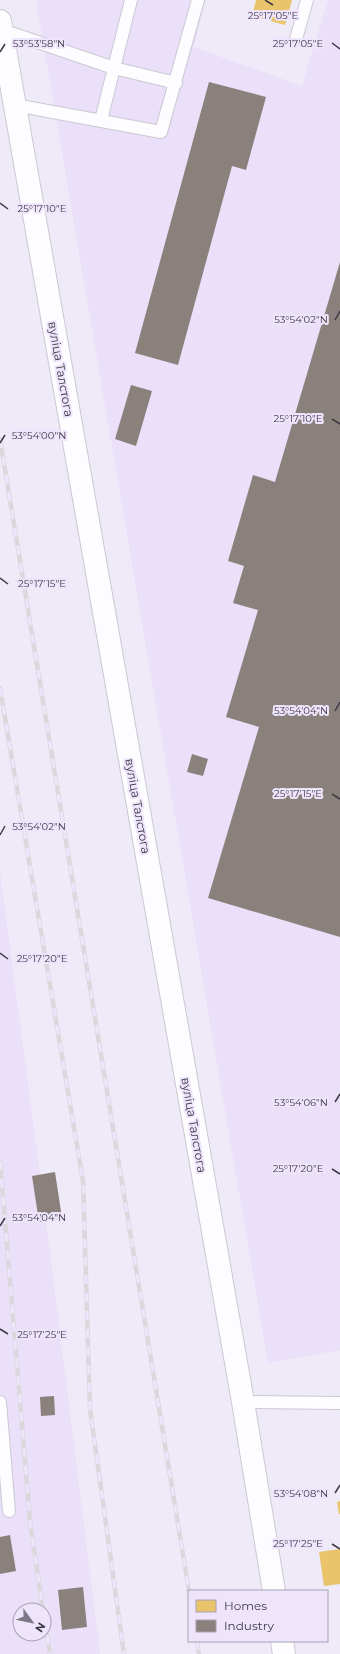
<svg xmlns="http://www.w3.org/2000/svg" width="340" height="1654" font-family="Montserrat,sans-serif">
<rect width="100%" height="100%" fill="#efeaf7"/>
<!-- built -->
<path fill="#eae0fa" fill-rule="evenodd" d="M36,0H206L194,47L302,86L328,0H340V1350L268,1363Z
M0,872L42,1189L100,1654H0ZM20,1610H44V1634H20Z"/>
<!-- homes -->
<path fill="#e9c46a" d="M256,0H292L285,25L252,16Z
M340,1501V1514H339L337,1502Z
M340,1549V1584L324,1586L319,1552Z"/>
<!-- industry -->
<path fill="#8a817c" d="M209,82L266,97L246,170L232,166L178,365L135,353Z
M340,262V937L208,898L259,727L226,717L258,610L233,603L244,566L228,561L253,475L275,482Z
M131,385L152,391L136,446L115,439Z
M192,754L208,759L203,776L187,772Z
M55,1172L62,1218L39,1222L32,1176Z
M54,1396L55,1415L41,1416L40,1397Z
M10,1535L16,1571L0,1574V1537Z
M83,1587L87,1627L62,1630L58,1590Z"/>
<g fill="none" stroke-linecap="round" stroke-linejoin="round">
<!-- service casing -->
<g stroke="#ccc8d2" stroke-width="14">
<path id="service" d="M2,30L114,68L176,83
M296,39L307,0
M15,105L161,132L198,0
M101,120L131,0
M0,1402L9,1511
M243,1402L340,1403"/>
</g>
<!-- secondary casing -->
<g stroke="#ccc8d2" stroke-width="24">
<path id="secondary" d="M0,21L243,1402L274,1591
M282,1641L284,1654"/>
</g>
<!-- service -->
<use href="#service" stroke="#fdfcfe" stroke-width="12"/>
<!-- secondary -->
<use href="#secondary" stroke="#fdfcfe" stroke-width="22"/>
<!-- rail casing -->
<g stroke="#dad8dd" stroke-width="4.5">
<path id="rail" d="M0,439L189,1591
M0,688L83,1181L90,1409L124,1654
M0,1161L30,1521L43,1610
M44,1617L50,1654
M197,1641L199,1654"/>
</g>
<!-- rail -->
<use href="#rail" stroke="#eee5fc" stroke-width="3" stroke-dasharray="9" stroke-linecap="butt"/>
</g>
<!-- ticks -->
<path fill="none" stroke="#3f3a46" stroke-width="1.5" d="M265,0L273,5M332,43L340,49M0,52L5,44M0,203L8,209M335,320L340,311M332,419L340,424M0,443L5,435M0,578L8,584M335,711L340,702M332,794L340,799M0,835L5,826M0,953L8,959M335,1102L340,1094M332,1169L340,1174M0,1226L5,1218M0,1329L8,1334M335,1493L340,1485M332,1544L340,1549"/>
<g text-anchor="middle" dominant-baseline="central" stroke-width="4" stroke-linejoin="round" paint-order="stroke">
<!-- street labels -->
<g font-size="12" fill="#3f3a46" stroke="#eee5fc">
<text transform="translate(61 369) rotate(80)">вуліца Талстога</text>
<text transform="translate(138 806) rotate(80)">вуліца Талстога</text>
<text transform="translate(194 1125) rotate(80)">вуліца Талстога</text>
</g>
</g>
<g font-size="10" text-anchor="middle" fill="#3f3a46" stroke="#eee5fc" stroke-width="4" stroke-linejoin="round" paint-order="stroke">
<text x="273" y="19">25°17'05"E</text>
<text x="298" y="47">25°17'05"E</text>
<text x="39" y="47">53°53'58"N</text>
<text x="42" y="212">25°17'10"E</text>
<text x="301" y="323">53°54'02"N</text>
<text x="298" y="422">25°17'10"E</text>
<text x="39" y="439">53°54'00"N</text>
<text x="42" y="587">25°17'15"E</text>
<text x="301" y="714">53°54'04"N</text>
<text x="298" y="797">25°17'15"E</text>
<text x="39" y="830">53°54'02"N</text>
<text x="42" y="962">25°17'20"E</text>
<text x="301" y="1106">53°54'06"N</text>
<text x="298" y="1172">25°17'20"E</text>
<text x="39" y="1221">53°54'04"N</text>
<text x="42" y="1338">25°17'25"E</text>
<text x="301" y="1497">53°54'08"N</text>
<text x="298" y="1547">25°17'25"E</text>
</g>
<!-- legend -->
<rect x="188" y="1590" width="140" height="52" fill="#eee5fc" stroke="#a8a1b3"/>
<rect x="196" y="1600" width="20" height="12" fill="#e9c46a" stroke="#a8a1b3"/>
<text x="224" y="1610" font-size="12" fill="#3f3a46">Homes</text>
<rect x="196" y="1620" width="20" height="12" fill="#8a817c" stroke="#a8a1b3"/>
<text x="224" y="1630" font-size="12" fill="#3f3a46">Industry</text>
<!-- north arrow -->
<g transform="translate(32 1622) rotate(123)"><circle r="19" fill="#eee5fc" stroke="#a8a1b3"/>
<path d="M0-3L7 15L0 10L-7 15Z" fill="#7d7884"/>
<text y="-6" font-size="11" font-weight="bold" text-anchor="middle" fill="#3f3a46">N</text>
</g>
</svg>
